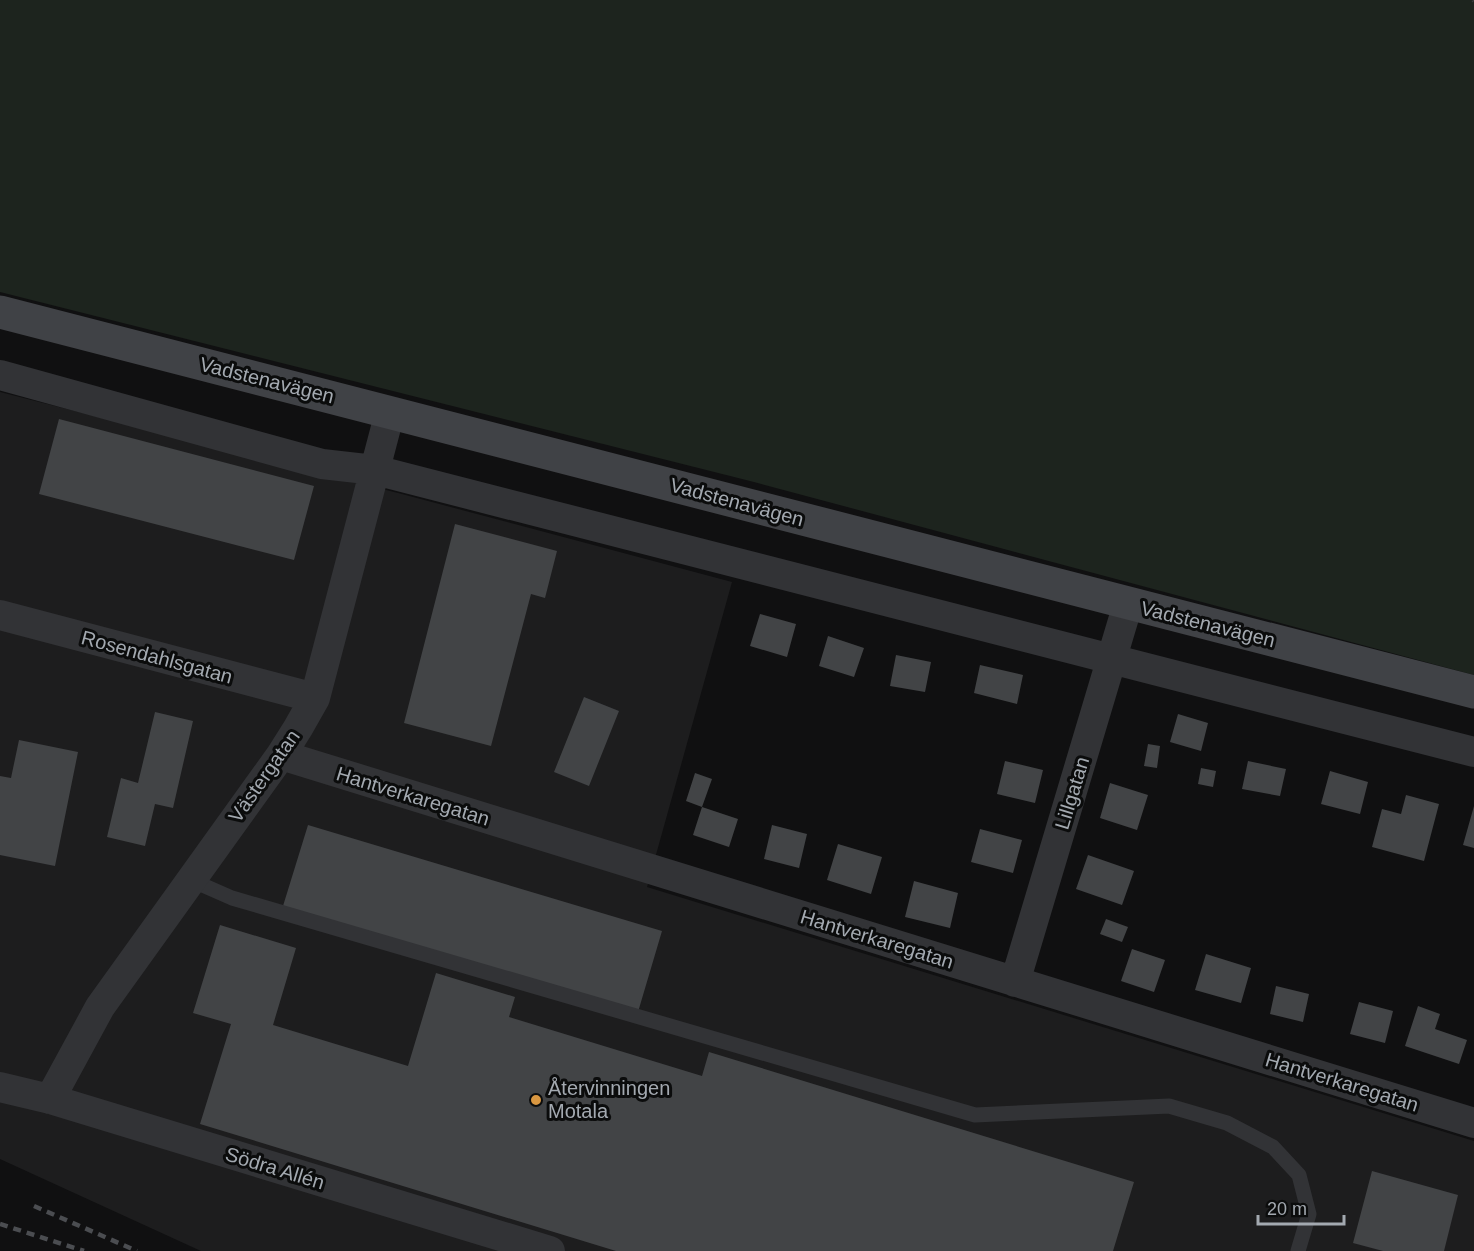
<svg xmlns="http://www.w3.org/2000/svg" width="1474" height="1251" font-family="Helvetica,sans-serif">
<rect width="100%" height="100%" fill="#101011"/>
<!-- built -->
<path fill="#1d1d1e" d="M0,392L398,493L732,582L647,887L1474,1141V1251H201L0,1159Z"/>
<!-- green -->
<path fill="#1d241e" d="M0,0H1474V675L754,482L0,292Z"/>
<!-- building -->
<path fill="#424446" d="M59,419L314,486L294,560L39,494Z
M455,524L557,551L545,598L531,594L491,746L404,723Z
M760,614L796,624L787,657L750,646Z
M828,636L864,648L854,677L819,666Z
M896,655L931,662L925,692L890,686Z
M980,665L1023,675L1017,704L974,693Z
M584,697L619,711L589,786L554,772Z
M155,712L193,721L173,808L155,804L145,846L107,837L121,778L138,783Z
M1178,714L1208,723L1201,751L1170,742Z
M19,740L78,752L55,866L0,855V776L11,778Z
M1148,744L1160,746L1157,768L1144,766Z
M1005,761L1043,770L1035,803L997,794Z
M1248,761L1286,769L1280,796L1242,789Z
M1201,768L1216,771L1213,787L1198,784Z
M1330,771L1368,782L1360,814L1321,804Z
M695,773L712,779L702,807L686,801Z
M1110,783L1148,795L1137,830L1100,818Z
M1406,795L1439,804L1424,861L1372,847L1382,809L1401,814Z
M1474,806V848L1463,845Z
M702,807L738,819L729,847L693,835Z
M308,825L662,931L638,1012L283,906Z
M772,825L807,834L799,868L764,859Z
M980,829L1022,840L1013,873L971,862Z
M838,844L882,857L871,894L827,880Z
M1088,855L1134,871L1122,905L1076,889Z
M914,881L958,893L950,928L905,917Z
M1106,919L1128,927L1122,942L1100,934Z
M220,925L296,948L273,1025L408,1066L436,973L515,997L509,1017L702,1076L709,1052L1134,1182L1113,1251H616L200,1124L231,1024L193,1013Z
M1132,949L1165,960L1154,992L1121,981Z
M1206,954L1251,968L1241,1003L1195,990Z
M1276,986L1309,994L1303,1022L1270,1014Z
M1359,1002L1393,1011L1385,1043L1350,1034Z
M1418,1006L1440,1014L1435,1029L1467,1040L1459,1064L1405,1046Z
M1372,1171L1458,1195L1444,1251H1383L1353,1243Z"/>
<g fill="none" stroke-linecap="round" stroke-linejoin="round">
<!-- path -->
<path stroke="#383a3d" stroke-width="4" stroke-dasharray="3 4.5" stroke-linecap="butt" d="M1473,0L1474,1"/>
<!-- service -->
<path stroke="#323336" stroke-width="15" d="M191,880L232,898L975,1115L1169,1106L1227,1123L1273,1147L1299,1175L1309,1214L1298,1251"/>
<!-- minor -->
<path stroke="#323336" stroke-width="30" d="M0,375L322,464L375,470L1474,752
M0,615L315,698
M281,755L1474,1123
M1015,982L1128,604
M0,1087L50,1099L550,1251
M50,1099L100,1007L281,755L298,728L315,698L390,412"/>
<!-- secondary -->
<path stroke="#404246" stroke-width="33" d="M0,312L1474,692"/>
<!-- rail -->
<path stroke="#4b4d51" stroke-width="4.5" stroke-dasharray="8 6" stroke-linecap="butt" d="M34,1206L137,1251
M0,1224L84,1251"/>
</g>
<!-- markers -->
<circle fill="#d99741" stroke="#0b0c0c" stroke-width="2" cx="536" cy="1100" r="6"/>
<g text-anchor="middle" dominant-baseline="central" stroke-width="6" stroke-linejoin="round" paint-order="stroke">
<!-- street labels -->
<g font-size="20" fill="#a3a9b0" stroke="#0b0c0c">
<text transform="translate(267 380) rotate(14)">Vadstenavägen</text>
<text transform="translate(737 502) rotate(15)">Vadstenavägen</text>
<text transform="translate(1208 624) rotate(14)">Vadstenavägen</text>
<text transform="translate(157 657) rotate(15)">Rosendahlsgatan</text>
<text transform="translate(264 776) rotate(-55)">Västergatan</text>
<text transform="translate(1072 793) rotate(-73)">Lillgatan</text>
<text transform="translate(413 796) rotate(17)">Hantverkaregatan</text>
<text transform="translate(877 939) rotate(17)">Hantverkaregatan</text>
<text transform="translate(1342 1082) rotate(17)">Hantverkaregatan</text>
<text transform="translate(275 1168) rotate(17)">Södra Allén</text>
</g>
<!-- poi labels -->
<g font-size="20" fill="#a3a9b0" stroke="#0b0c0c" text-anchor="start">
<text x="548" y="1088">Återvinningen<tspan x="548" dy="23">Motala</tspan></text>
</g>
</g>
<!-- scale -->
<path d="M1258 1215v9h86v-9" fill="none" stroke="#a3a9b0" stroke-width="3"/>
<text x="1267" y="1215" font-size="18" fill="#a3a9b0" stroke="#0b0c0c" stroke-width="4.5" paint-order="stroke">20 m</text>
</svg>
